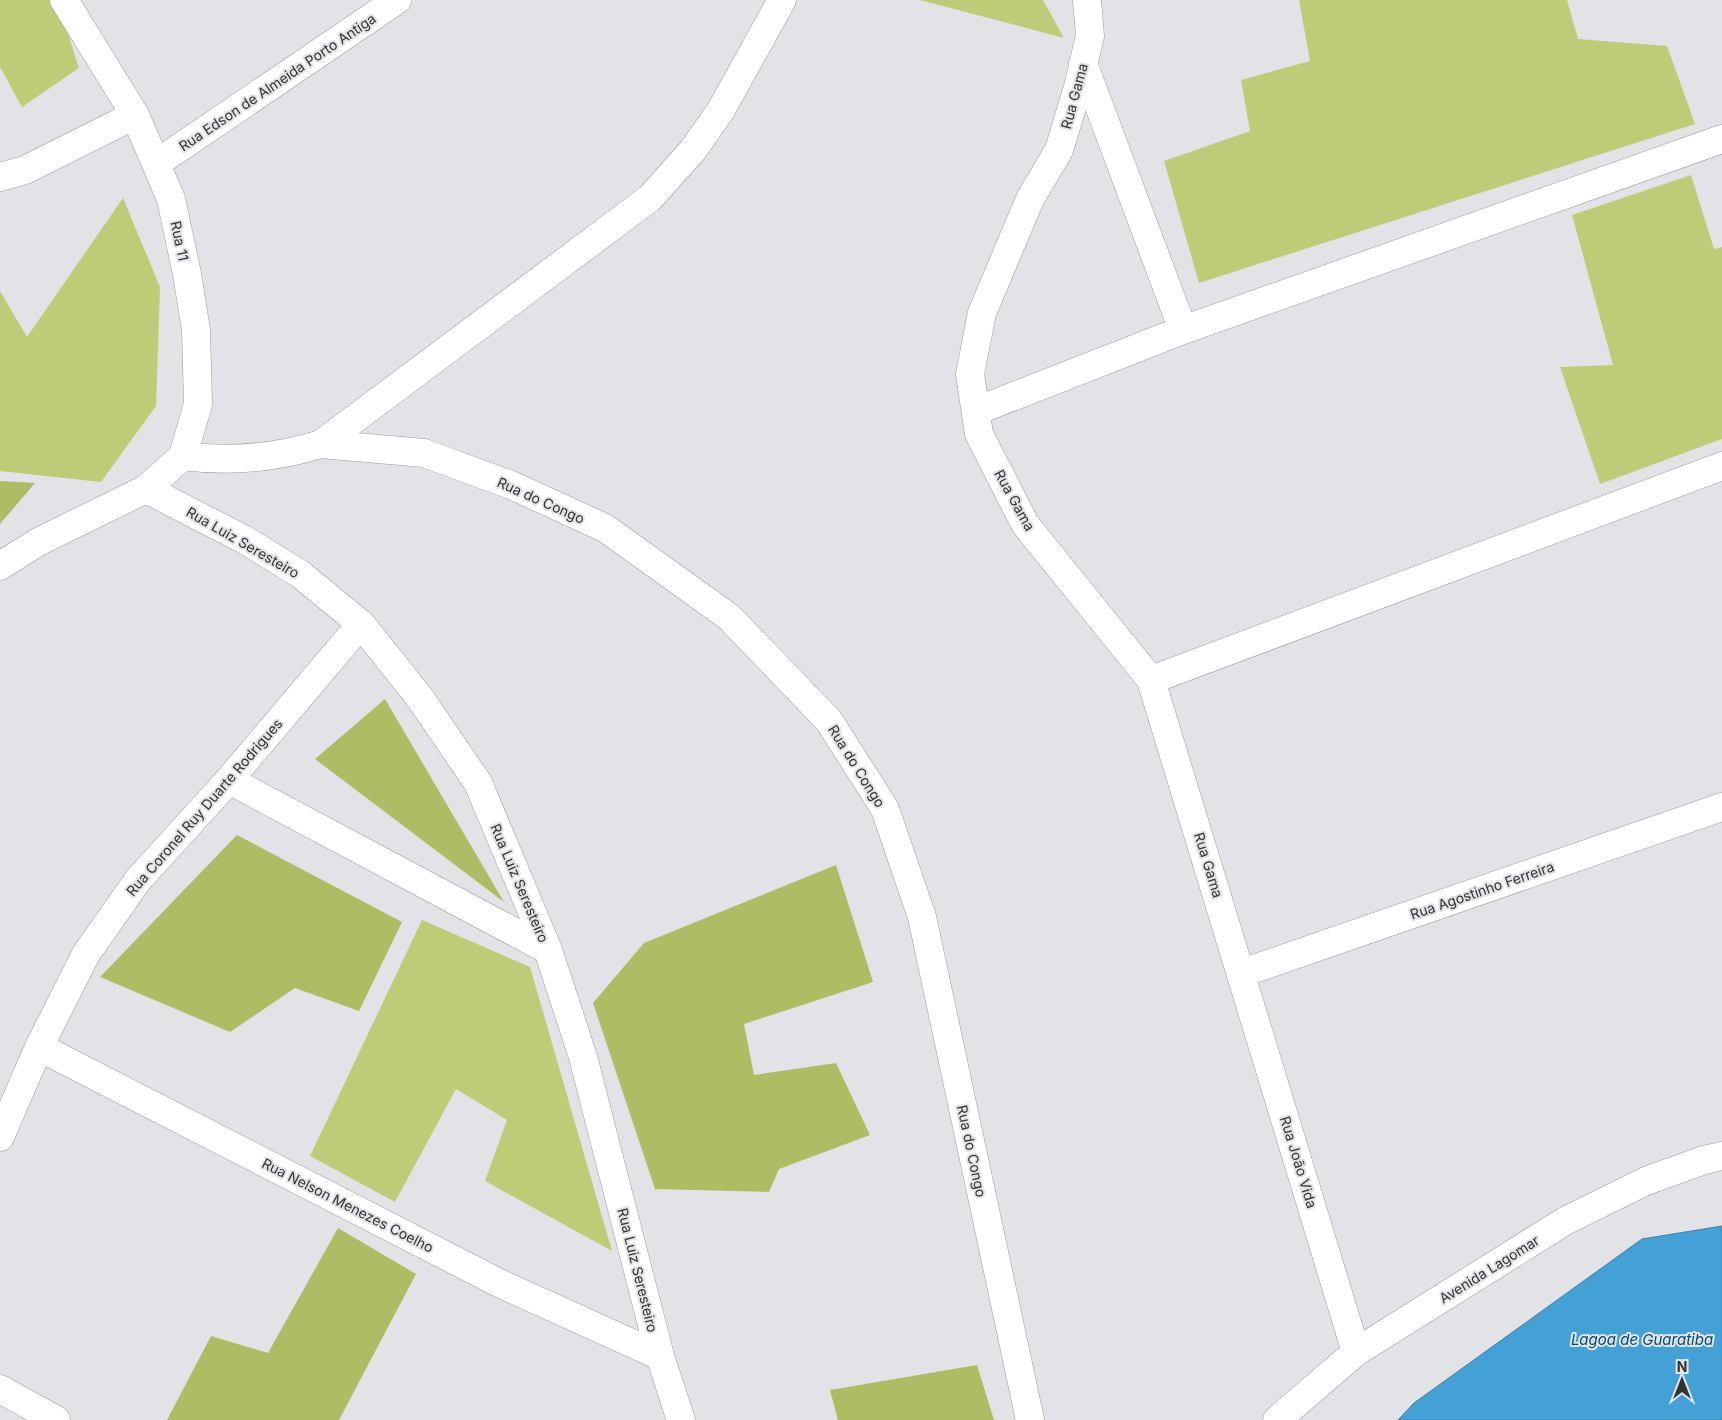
<svg xmlns="http://www.w3.org/2000/svg" width="1722" height="1420" font-family="Inter,sans-serif">
<rect width="100%" height="100%" fill="#e1e3e6"/>
<!-- green -->
<path fill="#bdcd77" d="M0,0H57L79,68L22,107L0,67Z
M920,0H1043L1064,38Z
M1299,0H1567L1578,39L1667,46L1695,124L1199,283L1164,161L1250,131L1241,80L1310,61Z
M1691,175L1714,249L1722,247V439L1600,484L1560,367L1613,365L1572,215Z
M123,198L160,287L156,406L101,482L0,471V291L27,337Z
M422,920L530,967L612,1251L485,1181L507,1120L456,1089L395,1202L310,1156Z"/>
<!-- forest -->
<path fill="#adbd64" d="M0,481L35,483L0,524Z
M385,699L504,902L315,759Z
M237,835L402,922L359,1011L295,988L230,1032L100,977Z
M836,865L873,982L744,1024L754,1075L836,1063L870,1135L779,1169L769,1192L655,1189L593,1003L644,943Z
M338,1228L416,1274L339,1420H167L211,1336L268,1353Z
M977,1365L994,1420H838L830,1390Z"/>
<!-- water -->
<path fill="#44a1d5" stroke="#3f80a5" d="M1722,1226V1420H1398L1414,1403L1642,1239Z"/>
<g fill="none" stroke-linecap="round" stroke-linejoin="round">
<!-- street casing -->
<g stroke="#9a9c9f" stroke-width="29">
<path id="street" d="M1087,0L1090,36L1078,87L1059,150L1030,199L982,313L970,374L979,434L1025,524L1151,680L1356,1352
M1083,63L1183,330
M157,163L397,0
M0,177L25,170L135,115
M976,411L1183,330L1722,139
M321,444L424,453L511,485L605,528L729,617L829,721L885,809L922,917L1030,1420
M183,456C230,462 276,458 321,444L650,198L693,150L721,110L782,0
M146,489L245,540L300,574L361,624L420,698L478,783L548,950L583,1057L660,1356L681,1420
M0,566L38,542L146,489L183,456L198,404L196,330L187,274L171,199L135,115L64,0
M1151,680L1722,466
M229,780L548,950
M1242,973L1722,807
M39,1047L501,1284L660,1356
M0,1137L39,1047L86,954L138,880L229,780L361,624
M0,1389L56,1420
M1277,1420L1356,1352L1565,1221L1646,1181L1704,1160L1722,1156"/>
</g>
<!-- street -->
<use href="#street" stroke="#fff" stroke-width="28"/>
</g>
<g text-anchor="middle" dominant-baseline="central" stroke-width="4" stroke-linejoin="round" paint-order="stroke">
<!-- street labels -->
<g font-size="14" fill="#323334" stroke="#e1e3e6">
<text transform="translate(277 82) rotate(-34)">Rua Edson de Almeida Porto Antiga</text>
<text transform="translate(1074 96) rotate(-75)">Rua Gama</text>
<text transform="translate(180 241) rotate(78)">Rua 11</text>
<text transform="translate(541 500) rotate(24)">Rua do Congo</text>
<text transform="translate(1015 500) rotate(61)">Rua Gama</text>
<text transform="translate(243 542) rotate(30)">Rua Luiz Seresteiro</text>
<text transform="translate(857 766) rotate(58)">Rua do Congo</text>
<text transform="translate(204 807) rotate(-49)">Rua Coronel Ruy Duarte Rodrigues</text>
<text transform="translate(1209 865) rotate(73)">Rua Gama</text>
<text transform="translate(520 883) rotate(67)">Rua Luiz Seresteiro</text>
<text transform="translate(1482 890) rotate(-19)">Rua Agostinho Ferreira</text>
<text transform="translate(972 1151) rotate(78)">Rua do Congo</text>
<text transform="translate(1299 1162) rotate(73)">Rua João Vida</text>
<text transform="translate(348 1205) rotate(27)">Rua Nelson Menezes Coelho</text>
<text transform="translate(1489 1269) rotate(-32)">Avenida Lagomar</text>
<text transform="translate(638 1270) rotate(76)">Rua Luiz Seresteiro</text>
</g>
<!-- water labels -->
<g font-size="15" font-style="italic" fill="#004d70" stroke="#e1e3e6">
<text x="1642" y="1339">Lagoa de Guaratiba</text>
</g>
</g>
<!-- north arrow -->
<g transform="translate(1682 1380)" stroke="#e1e3e6" stroke-width="4" paint-order="stroke">
<path d="M0-4L9 19L0 12L-9 19Z" fill="#323334"/>
<text y="-8" font-size="14" font-weight="bold" text-anchor="middle" fill="#323334">N</text>
</g>
</svg>
